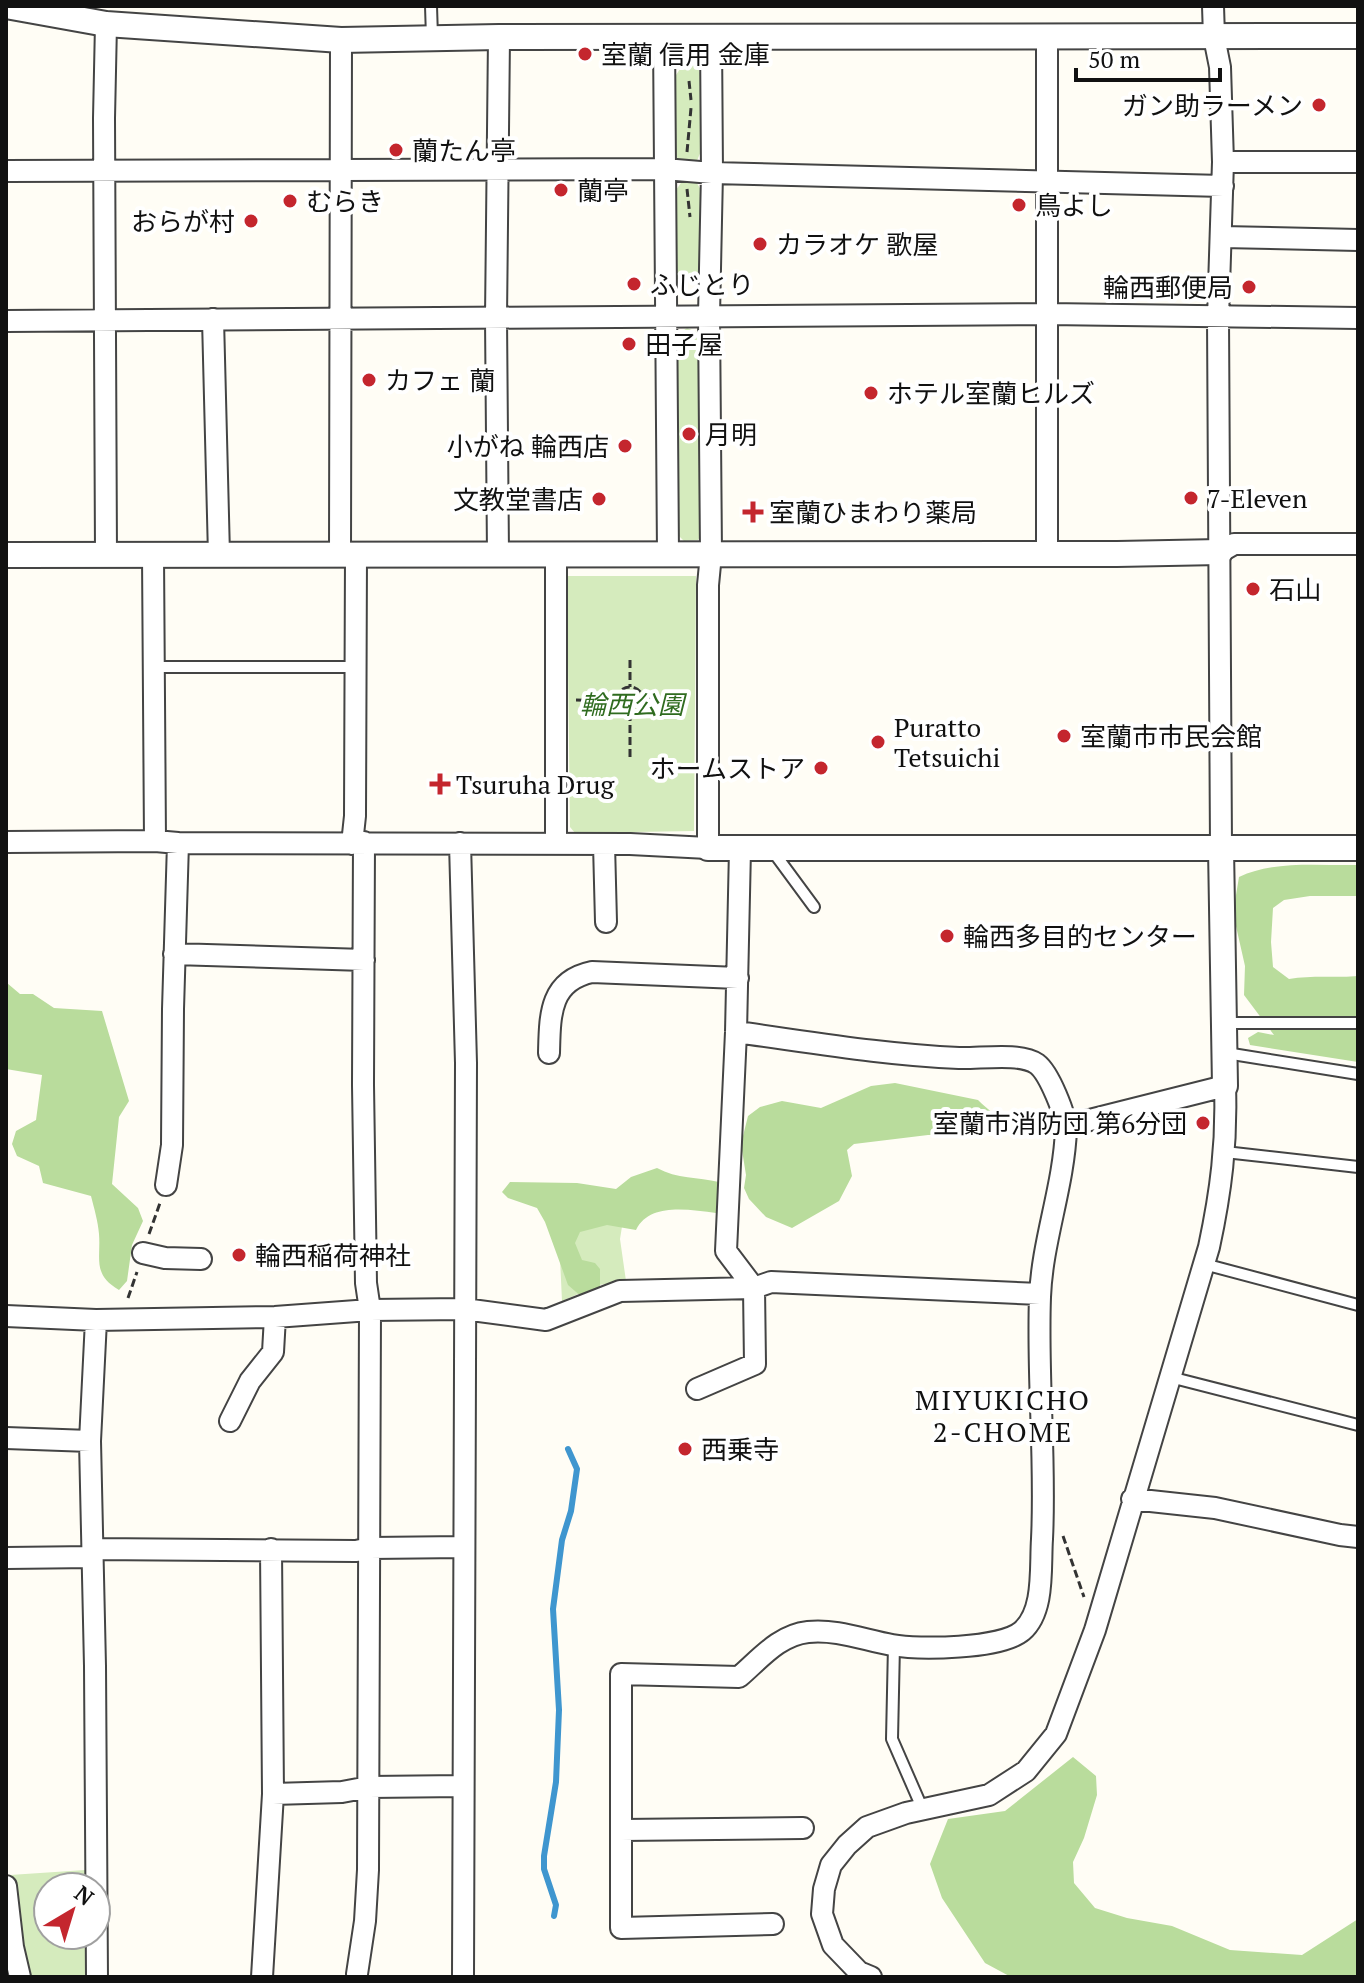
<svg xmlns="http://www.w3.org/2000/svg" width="1364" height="1983" font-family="'PT Serif','Noto Sans JP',serif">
<rect width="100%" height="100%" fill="#fffdf5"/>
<!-- green -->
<path fill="#d5ebbd" d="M690,64L698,68L701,76V151L696,163L684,164L678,160L675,151L676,75L682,66Z
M683,180H695L701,190L702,280L676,279V190Z
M687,328L699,333L701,535L698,540L684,541L677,534L676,342L680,333Z
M567,576H696L694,831L575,833L570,827Z
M625,1208L620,1239L626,1281L599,1285L562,1301L558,1215Z
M85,1870V1887H48V1935H86V1977H27L12,1905L10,1875Z"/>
<!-- forest -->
<path fill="#b9dc9c" d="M1358,865V896H1310L1284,900L1273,908L1271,942L1273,967L1289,979C1312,975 1335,978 1358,976V1062L1250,1045L1248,1038L1258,1032L1274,1035L1244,995L1245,966L1233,913L1239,877C1275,860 1319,866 1358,865Z
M6,978L7,983L20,994H33L54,1008L102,1011L129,1101L119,1117L112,1184L138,1208L143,1221L132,1245L127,1281L119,1290C92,1274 101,1259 99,1234C98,1221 94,1208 91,1196L43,1183L39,1166L17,1156L12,1144L16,1131L36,1120L42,1075L6,1069Z
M895,1083L978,1100C988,1111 1001,1116 1008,1130L990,1134L928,1135L854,1144L847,1150L852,1176L839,1201L792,1228L766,1217L749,1199L744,1188L746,1175L741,1144L748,1116L760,1107L782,1101L821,1108L871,1086Z
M657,1168C677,1179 698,1177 719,1182L716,1213C689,1210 650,1202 636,1230L607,1225L580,1232L575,1243L582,1260L595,1263L600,1269V1290L583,1298L568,1285L545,1222L537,1208L508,1198L502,1192L510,1182L577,1183L616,1189L631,1177Z
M1073,1757L1096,1776L1097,1795L1084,1838L1073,1862L1074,1883L1095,1908L1127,1918L1172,1926L1230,1950L1302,1955L1358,1919V1977H1011L985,1963L942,1898L930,1864L948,1819L1005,1811Z"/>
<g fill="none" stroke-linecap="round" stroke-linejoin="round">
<!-- stream -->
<path stroke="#3f96cf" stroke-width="6" d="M554,1916L556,1905L544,1869V1856L556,1782L559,1710L553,1609L562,1540L571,1511L577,1469L568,1449"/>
<!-- service casing -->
<g stroke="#444" stroke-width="14">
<path id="service" d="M431,6L432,37
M154,667H355
M772,850L814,907
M1225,1023H1358
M1226,1053L1358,1074
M1225,1152L1358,1167
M1204,1264L1358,1305
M1170,1377L1358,1425
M894,1645L892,1739L923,1810"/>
</g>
<!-- minor casing -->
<g stroke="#444" stroke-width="24">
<path id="minor" d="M1213,6L1214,37L1220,67L1223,162L1218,318L1221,848
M1047,37V554
M664,38L668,554
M1223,162H1358
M6,171L664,169L712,173L1223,186
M1222,237L1358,240
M213,319L219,555
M6,321L1048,314L1358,318
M1220,552L1234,544H1358
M106,555L104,118L106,24
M153,555L155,841
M340,555L341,40
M498,555L496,318L499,37
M6,842L155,841L178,843L173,1009L172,1145L166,1185
M178,843L630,844L708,848V585L711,554L709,316L712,173L711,37
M460,843L466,1063L463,1977
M352,844L355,816L356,555
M556,844V555
M604,844L606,922
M174,954L364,960
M736,1032C810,1042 885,1055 959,1058C979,1059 1020,1052 1037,1064C1049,1073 1066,1115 1066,1129C1064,1186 1042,1241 1040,1297C1037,1378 1046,1458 1042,1539C1040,1568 1045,1611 1022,1631C1001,1649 919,1650 892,1645C864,1640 837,1629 808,1632C779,1635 760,1659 739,1677L621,1674V1928L773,1924
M549,1053C550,1016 549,981 592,972L738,978
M143,1253L165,1258L201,1259
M6,1316L96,1320L275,1317L370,1310L464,1309L546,1320L620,1291L754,1288L771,1282L1040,1294
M96,1320L90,1441L95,1666L97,1977
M697,1389L755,1364L754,1288L726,1251L736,1032L740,849
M230,1421L250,1381L273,1352L275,1317
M6,1438L90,1441
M1132,1499L1215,1508L1340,1535L1358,1537
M93,1549L356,1551L370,1548L464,1547
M271,1549L273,1794L342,1792L369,1787L463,1786
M6,1558L93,1557
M622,1830L803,1828
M6,1886L13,1947L20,1977
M357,1974L365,1921L368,1870L370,1310L366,1283L363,1085L364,842
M262,1977L273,1794
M871,1977L859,1972L833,1945L822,1914L824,1889L831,1865L847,1845L867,1827L906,1813L989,1795L1026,1771L1056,1734L1095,1630L1209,1247C1221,1191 1227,1143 1225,1086L1066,1126"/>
</g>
<!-- tertiary casing -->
<g stroke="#444" stroke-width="28">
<path id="tertiary" d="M6,6L106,24L341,40L499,37L1358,36
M6,555L1117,554L1220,552
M708,848H1358
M1221,848L1225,1086"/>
</g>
<!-- path -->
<path stroke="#333" stroke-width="3" stroke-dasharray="8 4" stroke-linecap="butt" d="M689,81L691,100
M687,152L691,108
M687,189L690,217
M630,660V687
M617 700a13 13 0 1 1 26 0a13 13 0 1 1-26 0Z
M643,699H687
M576,700L616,701
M630,713V757
M149,1234L160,1203
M128,1298L137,1272
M1063,1536L1084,1597"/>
<!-- service -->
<use href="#service" stroke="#fff" stroke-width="10"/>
<!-- minor -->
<use href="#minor" stroke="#fff" stroke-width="20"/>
<!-- tertiary -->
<use href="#tertiary" stroke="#fff" stroke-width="24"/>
</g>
<!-- markers -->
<g fill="#c4262e" stroke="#fff" stroke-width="3">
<circle cx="585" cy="54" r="8"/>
<circle cx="1319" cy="105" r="8"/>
<circle cx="396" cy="150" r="8"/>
<circle cx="561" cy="190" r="8"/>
<circle cx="290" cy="201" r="8"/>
<circle cx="1019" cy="205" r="8"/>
<circle cx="251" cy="221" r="8"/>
<circle cx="760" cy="244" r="8"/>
<circle cx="634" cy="284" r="8"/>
<circle cx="1249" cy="287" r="8"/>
<circle cx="629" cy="344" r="8"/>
<circle cx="369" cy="380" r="8"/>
<circle cx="871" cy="393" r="8"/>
<circle cx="689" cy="434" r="8"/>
<circle cx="625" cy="446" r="8"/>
<circle cx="1191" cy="498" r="8"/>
<circle cx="599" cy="499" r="8"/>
<path d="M749 500h8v8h8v8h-8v8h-8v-8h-8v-8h8z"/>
<circle cx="1253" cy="589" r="8"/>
<circle cx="1064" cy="736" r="8"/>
<circle cx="878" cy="742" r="8"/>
<circle cx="821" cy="768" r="8"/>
<path d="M436 772h8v8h8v8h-8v8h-8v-8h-8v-8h8z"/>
<circle cx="947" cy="936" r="8"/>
<circle cx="1203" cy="1123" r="8"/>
<circle cx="239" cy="1255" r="8"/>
<circle cx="685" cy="1449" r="8"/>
</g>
<g text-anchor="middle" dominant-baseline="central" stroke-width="8" stroke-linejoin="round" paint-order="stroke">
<!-- poi labels -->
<g font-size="26" fill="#111" stroke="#fff" text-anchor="start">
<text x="601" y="54">室蘭 信用 金庫</text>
<text x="1303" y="105" text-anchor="end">ガン助ラーメン</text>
<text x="412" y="150">蘭たん亭</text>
<text x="577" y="190">蘭亭</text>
<text x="306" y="201">むらき</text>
<text x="1035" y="205">鳥よし</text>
<text x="235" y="221" text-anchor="end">おらが村</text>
<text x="776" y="244">カラオケ 歌屋</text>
<text x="650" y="284">ふじとり</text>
<text x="1233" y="287" text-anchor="end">輪西郵便局</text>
<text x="645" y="344">田子屋</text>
<text x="385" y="380">カフェ 蘭</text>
<text x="887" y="393">ホテル室蘭ヒルズ</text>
<text x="705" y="434">月明</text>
<text x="609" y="446" text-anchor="end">小がね 輪西店</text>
<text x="1207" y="498">7-Eleven</text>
<text x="583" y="499" text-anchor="end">文教堂書店</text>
<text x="769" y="512">室蘭ひまわり薬局</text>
<text x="1269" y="589">石山</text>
<text x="894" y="727">Puratto<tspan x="894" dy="30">Tetsuichi</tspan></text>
<text x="1080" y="736">室蘭市市民会館</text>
<text x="805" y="768" text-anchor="end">ホームストア</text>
<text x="456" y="784">Tsuruha Drug</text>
<text x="963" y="936">輪西多目的センター</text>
<text x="1187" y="1123" text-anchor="end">室蘭市消防団 第6分団</text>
<text x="255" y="1255">輪西稲荷神社</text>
<text x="701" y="1449">西乗寺</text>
</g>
<!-- park labels -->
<g font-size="26" font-style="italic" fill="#2f6b1f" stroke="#fff">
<text x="632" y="704">輪西公園</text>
</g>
<!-- neighbourhood labels -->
<g font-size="28" letter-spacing="2" fill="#111" stroke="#fff">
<text x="1003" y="1399">MIYUKICHO<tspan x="1003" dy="32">2-CHOME</tspan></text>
</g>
</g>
<!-- border -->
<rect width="1364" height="1983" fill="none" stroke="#111111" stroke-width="16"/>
<!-- north arrow -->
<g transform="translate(72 1911) rotate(38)"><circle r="38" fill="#ffffff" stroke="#a0a0a0" stroke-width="2"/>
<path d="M0-6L14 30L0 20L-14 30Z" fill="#c4262e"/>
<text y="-12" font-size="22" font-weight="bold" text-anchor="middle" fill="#111111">N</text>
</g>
<!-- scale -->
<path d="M1076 68v12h144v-12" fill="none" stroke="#111111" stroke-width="4"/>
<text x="1088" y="68" font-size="24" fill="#111111" stroke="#ffffff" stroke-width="6" paint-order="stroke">50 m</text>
</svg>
